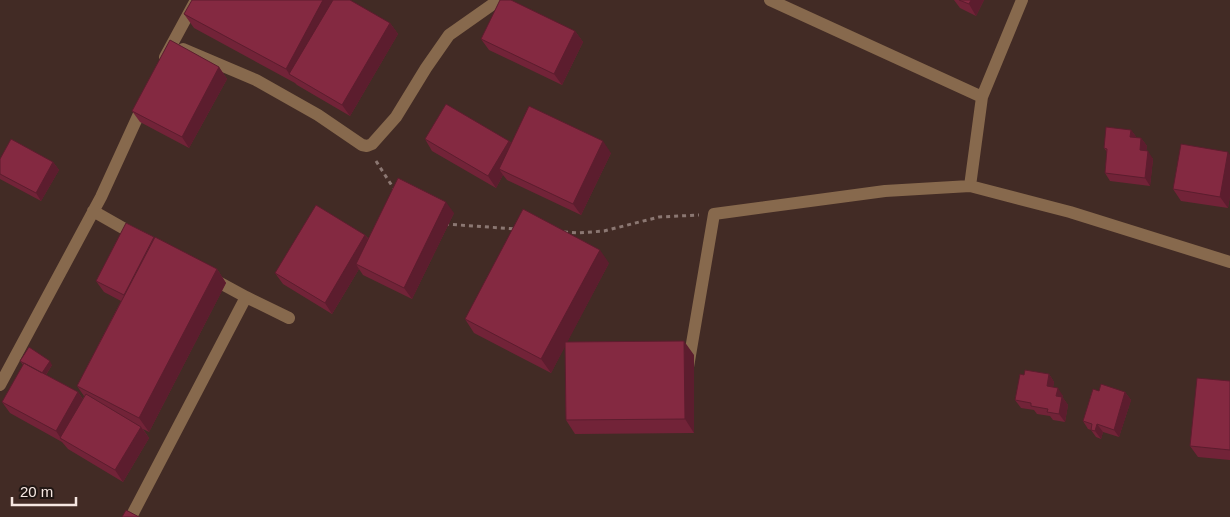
<svg xmlns="http://www.w3.org/2000/svg" width="1230" height="517" font-family="Helvetica,sans-serif">
<rect width="100%" height="100%" fill="#422b25"/>
<g fill="none" stroke-linecap="round" stroke-linejoin="round">
<!-- path -->
<path stroke="#8b7772" stroke-width="3" stroke-dasharray="4 4" stroke-linecap="butt" d="M376,161L394,189
M445,224L516,229
M564,232L578,233L604,231L659,217L699,215"/>
<!-- minor -->
<path stroke="#87694d" stroke-width="12" d="M770,0L982,97L1022,0
M183,49L256,80L318,115L362,145L367,146L372,144L396,117L426,68L449,35L493,4L502,0
M165,57L196,0
M970,186L1070,212L1230,262
M93,211L137,236
M246,297L289,318
M688,367L714,214L885,191L970,186L982,97
M0,385L101,197L144,103
M131,517L246,297L211,278"/>
</g>
<!-- wall -->
<path fill="#722338" d="M954,0H984L976,16L960,8Z
M184,14L390,23L398,34L350,116L297,85L295,83L194,28Z
M575,31L583,42L562,85L489,50L481,39Z
M219,67L227,79L189,148L140,122L132,111Z
M1131,130L1137,138H1141L1147,146L1146,151L1153,159L1150,186L1110,181L1105,173L1107,152L1104,148Z
M425,139L509,141L511,143L611,153L581,215L507,180L503,175L496,188L432,151Z
M1230,155V196L1228,208L1181,201L1173,189Z
M0,159L53,162L59,170L41,201L0,179Z
M454,213L412,299L363,275L359,269L332,314L283,284L275,273L365,235L368,238Z
M154,238L217,269L226,283L149,432L143,429L149,438L123,482L68,449L62,442L10,413L2,402L23,365L20,361L52,365L46,375L78,392L83,399L84,396L77,386L121,301L104,292L96,281Z
M609,263L567,342L694,355V433L575,434L566,420L565,346L551,373L474,333L465,319Z
M1049,374L1054,382L1053,387L1063,396V398L1068,405L1065,422L1053,420L1050,416L1037,414L1034,410L1021,408L1015,400Z
M1230,381V460L1198,457L1190,446Z
M1099,391L1125,392L1131,400L1119,437L1103,432L1101,439L1096,437L1091,430L1088,429L1083,421Z"/>
<!-- shaded-wall -->
<path fill="#5c1d2e" d="M323,0H341L290,75L286,69Z
M971,0H984L976,16L969,4Z
M390,23L398,34L350,116L342,105Z
M575,31L583,42L562,85L554,74Z
M219,67L227,79L189,148L182,137Z
M1131,130L1137,138L1130,137Z
M1141,138L1147,146L1145,158L1140,150Z
M509,141L517,152L499,169L503,175L496,188L488,176Z
M603,141L611,153L581,215L573,204Z
M1148,151L1153,159L1150,186L1145,178Z
M1228,152L1230,155V196L1228,208L1220,197Z
M53,162L59,170L41,201L36,193Z
M446,202L454,213L412,299L404,288Z
M365,235L373,246L356,264L359,269L332,314L325,303Z
M600,250L609,263L551,373L541,359Z
M217,269L226,283L149,432L139,418Z
M684,341L694,355V433L685,419Z
M50,361L52,365L43,379L40,375Z
M1049,374L1054,382L1052,394L1047,386Z
M1058,388L1063,396V398L1068,405L1065,422L1059,414L1056,396Z
M78,392L86,404L62,440L56,431Z
M1125,392L1131,400L1119,437L1114,430Z
M1097,424L1103,432L1101,439L1095,431Z
M141,427L149,438L123,482L115,470Z"/>
<!-- building -->
<path fill="#842941" stroke="#5c1d2e" d="M192,0H323L286,69L184,14Z
M333,0H350L390,23L342,105L289,74Z
M500,0H511L575,31L554,74L481,39Z
M959,0H971L969,4Z
M170,40L219,67L182,137L132,111Z
M446,104L509,141L488,176L425,139Z
M529,106L603,141L573,204L499,169Z
M1106,127L1131,130L1130,137L1141,138L1140,150L1148,151L1145,178L1105,173L1107,149L1104,148Z
M11,139L53,162L36,193L0,174V159Z
M1181,144L1228,152L1220,197L1173,189Z
M398,178L446,202L404,288L356,264Z
M316,205L365,235L325,303L275,273Z
M523,209L600,250L541,359L465,319Z
M126,223L154,237L124,295L96,281Z
M155,237L217,269L139,418L77,386Z
M684,341L685,419L566,420L565,342Z
M29,347L50,361L42,373L20,361Z
M24,363L78,392L56,431L2,402Z
M1025,370L1049,374L1047,386L1058,388L1056,396L1062,397L1059,414L1047,412L1048,409L1031,406V403L1015,400L1020,374L1024,375Z
M1197,378L1230,381V450L1190,446Z
M1101,384L1125,392L1114,430L1097,424L1095,431L1091,430L1092,424L1083,421L1093,389L1099,391Z
M86,394L141,427L115,470L60,438Z
M126,510L139,517H122Z"/>
<!-- scale -->
<path d="M12 497v8h64v-8" fill="none" stroke="#f6e7e2" stroke-width="2.5"/>
<text x="20" y="497" font-size="15" fill="#f6e7e2" stroke="#211714" stroke-width="4" paint-order="stroke">20 m</text>
</svg>
